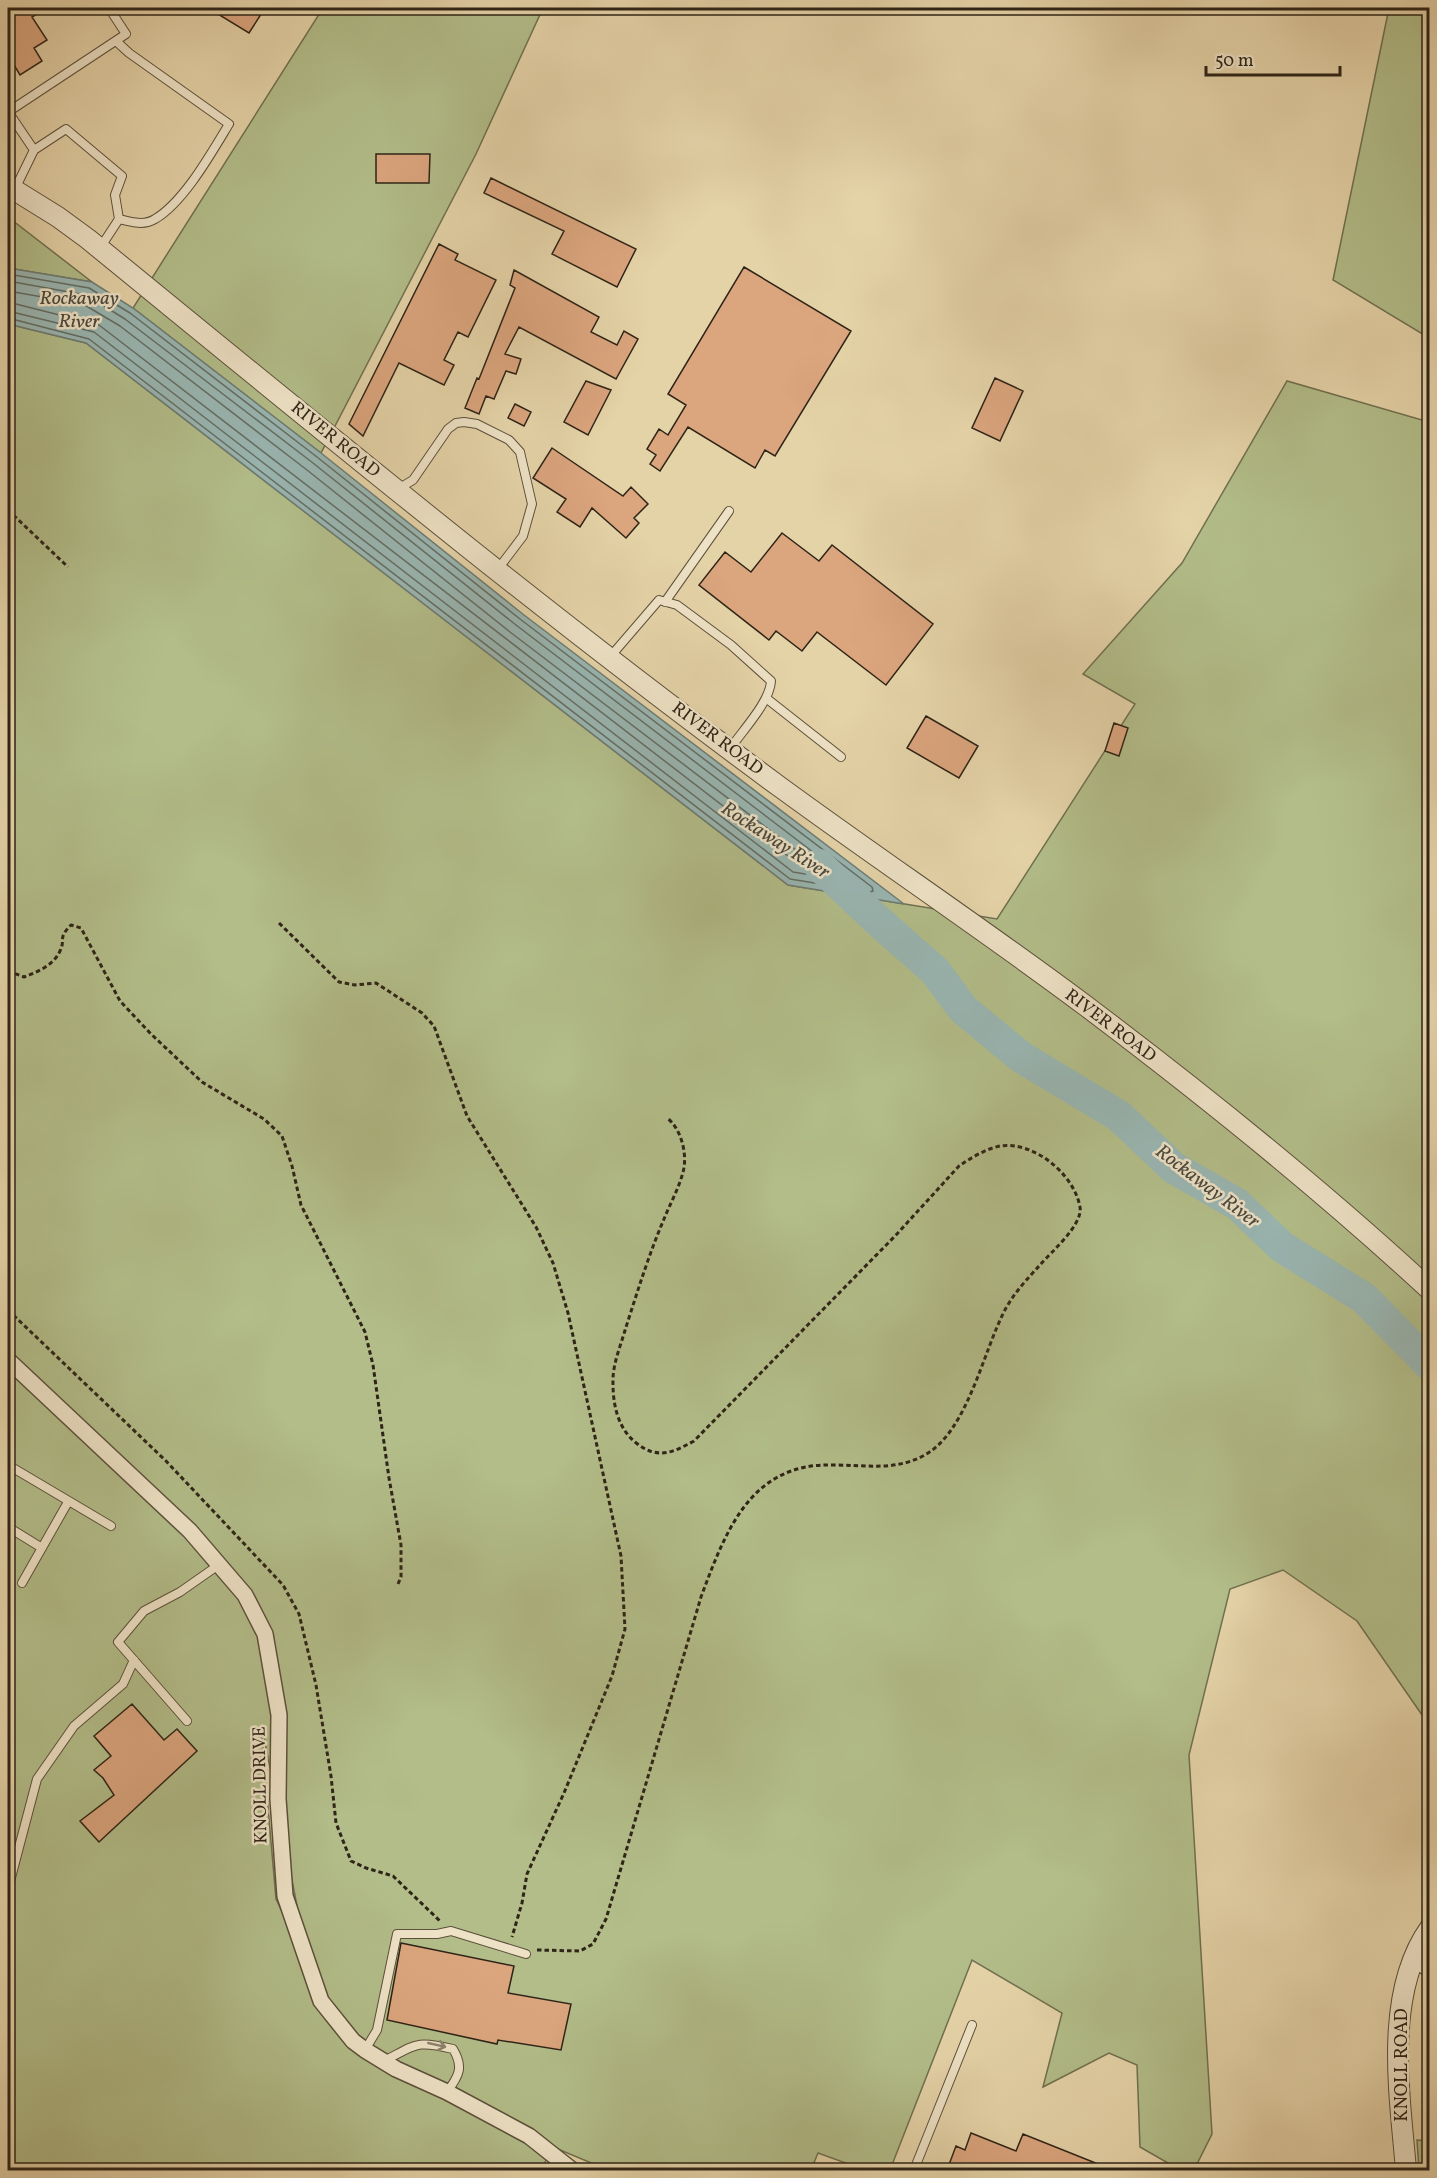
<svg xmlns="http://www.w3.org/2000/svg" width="1437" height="2178" font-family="Vollkorn,serif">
<rect width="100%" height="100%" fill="#e5d3a8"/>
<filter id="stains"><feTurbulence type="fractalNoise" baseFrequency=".00333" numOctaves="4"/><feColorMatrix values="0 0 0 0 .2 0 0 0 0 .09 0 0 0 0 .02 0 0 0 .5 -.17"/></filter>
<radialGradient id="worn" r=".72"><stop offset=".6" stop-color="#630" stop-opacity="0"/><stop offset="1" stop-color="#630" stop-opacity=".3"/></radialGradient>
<!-- green -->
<path fill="#b2bd89" stroke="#707050" stroke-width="1.5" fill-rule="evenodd" d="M323,8H543L476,154L321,453L133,308Z
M1389,8H1429V338L1333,280Z
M8,217L92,282L8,268Z
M8,324L86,343L788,885L997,919L1135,704L1083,674L1182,563L1287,381L1429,422V1725L1357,1621L1283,1570L1230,1589L1189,1755L1212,2134L1194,2170H1180L1140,2147L1137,2065L1109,2053L1043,2087L1062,2013L972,1960L890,2170H865L818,2153L811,2170H608L553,2147L541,2170H8ZM261,1727H262L309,1967L276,1899Z
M1417,2140L1429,2141V2170H1419Z"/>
<!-- water -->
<path fill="#99b6b2" stroke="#6e7c74" stroke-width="1.5" d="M8,268L92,282L133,308L321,453L524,615L904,904L788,885L86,343L8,324Z"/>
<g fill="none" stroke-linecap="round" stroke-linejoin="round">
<!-- shore -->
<path stroke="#646d64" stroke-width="1.5" d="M8,274L89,288L130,313L317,457L520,619L872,887L873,891L870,892L790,879L89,339L8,318
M8,281L86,295L125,319L313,463L516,625L843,875L844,879L841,880L793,872L94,332L8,311
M8,291L83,304L120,326L307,470L510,632L809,860L810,864L797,863L99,325L8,302"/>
<!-- river -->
<path stroke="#99b6b2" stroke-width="32" d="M819,865L877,920L935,971L963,1009L1021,1057L1119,1116L1174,1168L1237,1204L1282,1247L1364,1298L1430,1365"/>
</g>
<!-- building -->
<path fill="#dba57e" stroke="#2e2417" stroke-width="1.5" d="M8,8H47L32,17L47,40L34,48L42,61L20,75L8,55Z
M208,8H265L249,33Z
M376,154H430L429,183H376Z
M491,178L636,249L617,287L552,254L564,231L484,193Z
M439,244L458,254L455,260L496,280L468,337L458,332L444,360L454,365L444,385L399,363L363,436L349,424Z
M744,267L851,331L775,456L765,450L755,468L688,427L660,471L650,464L656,455L647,449L659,429L668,435L686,405L668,394Z
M514,270L599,317L591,332L617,345L624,331L638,339L616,379L519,327L505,354L521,359L516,374L506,371L494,399L486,396L479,414L465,408L477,378L479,379L515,288L510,285Z
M995,378L1023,391L1000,441L972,428Z
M586,381L611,390L588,435L564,422Z
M515,404L531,412L524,426L508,418Z
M552,448L623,496L631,487L648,504L634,518L639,523L626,538L592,508L580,527L557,512L566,499L533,478Z
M782,533L819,561L832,545L933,624L886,685L817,632L802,651L776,631L769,640L699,585L725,552L751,572Z
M926,716L978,746L959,778L907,748Z
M1114,723L1128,728L1119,756L1105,751Z
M132,1704L164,1740L177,1729L197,1751L99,1842L80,1821L114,1795L103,1778L94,1770L111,1756L94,1736Z
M401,1943L514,1966L508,1993L571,2004L561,2050L498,2040L497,2044L387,2020Z
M971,2133L1016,2151L1023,2134L1113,2170H947L956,2146L965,2150Z"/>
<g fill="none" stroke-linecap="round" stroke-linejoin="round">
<!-- service casing -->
<g stroke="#5c503b" stroke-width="10">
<path id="service" d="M116,41L129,53L229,124C212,152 184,202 155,219C144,226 131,222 119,219
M8,112L126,34L109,8
M9,113L34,150L15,189
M34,150L66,129L122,176L115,195L119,219L100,248
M398,489L413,480L448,429L456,423L464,422L477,424L509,440L520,452L532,504L523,536L498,569
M665,602L729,511
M610,657L659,600L677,605L731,645L771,681C770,702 742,731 730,749
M766,698L841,757
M8,1465L111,1526
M8,1527L42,1548
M22,1583L68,1502
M187,1721L118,1642L144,1611L180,1592L220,1564
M8,1889L37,1779L74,1726L123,1684L134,1660
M1413,1963L1430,1974
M365,2050L377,2030L397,1934H437L451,1931L526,1954
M384,2061C417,2044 416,2040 453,2049C464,2067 459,2076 447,2092
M914,2170L972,2025"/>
</g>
<!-- minor casing -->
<g stroke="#5c503b" stroke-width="18">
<path id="minor" d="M8,1360L190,1531L245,1595L265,1634L279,1715L278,1799L285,1896L321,2001L353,2041L365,2050L396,2069L447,2092L529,2136L572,2170"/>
</g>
<!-- tertiary casing -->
<g stroke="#5c503b" stroke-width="22">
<path id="tertiary" d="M8,186L58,217L88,239C316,425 543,613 780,787C881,861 986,931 1086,1006C1204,1095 1321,1189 1430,1290
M1406,2170C1400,2096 1383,1994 1430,1928"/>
</g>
<!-- path -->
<path stroke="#2e2417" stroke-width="3" stroke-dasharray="4.5 3" stroke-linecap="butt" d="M8,510L68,567
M279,923L339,982L355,985L376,983L422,1013L434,1026L467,1116L536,1227L553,1263L568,1313L621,1556L625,1629L612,1676L564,1793L527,1874L522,1903L512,1937
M8,971L24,977C37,972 53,966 60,951C66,939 57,939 71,925L81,928L120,1001L151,1034L202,1082L264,1119L282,1136L292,1166L301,1205L365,1332L373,1365L389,1478L401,1545V1577L398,1584
M8,1310L166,1461L283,1585L299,1614L316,1685L331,1776L336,1823L351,1861L366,1868L393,1876L441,1922
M537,1950L580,1951L593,1944L606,1919L701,1597C726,1530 751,1462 834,1465C866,1465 894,1471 923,1456C968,1433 983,1350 1006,1308C1015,1292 1028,1278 1040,1265C1051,1252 1083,1225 1080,1207C1074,1174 1034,1141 1000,1146C985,1149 971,1158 959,1166L896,1235L694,1441C672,1453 657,1460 635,1442C618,1428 613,1405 613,1384C612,1365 621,1345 626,1327C638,1290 649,1254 664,1219C670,1204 679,1188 683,1172C688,1155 681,1128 667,1118"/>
<!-- service -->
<use href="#service" stroke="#eee2c6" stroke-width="8"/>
<!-- minor -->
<use href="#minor" stroke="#eee2c6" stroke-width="15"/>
<!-- tertiary -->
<use href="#tertiary" stroke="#eee2c6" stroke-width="20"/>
</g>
<!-- one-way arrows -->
<defs><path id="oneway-shaft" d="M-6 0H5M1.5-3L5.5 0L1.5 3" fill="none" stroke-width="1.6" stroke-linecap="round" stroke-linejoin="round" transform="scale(1.5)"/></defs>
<use stroke="#8e836e" href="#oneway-shaft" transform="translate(437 2045) rotate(13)"/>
<g text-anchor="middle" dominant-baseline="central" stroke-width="5" stroke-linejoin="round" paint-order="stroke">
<!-- street labels -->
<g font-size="18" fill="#2e2417" stroke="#eee2c6">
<text transform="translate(335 440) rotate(39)">RIVER ROAD</text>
<text transform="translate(717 739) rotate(37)">RIVER ROAD</text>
<text transform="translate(1110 1026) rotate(37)">RIVER ROAD</text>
<text transform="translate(261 1785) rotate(-91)">KNOLL DRIVE</text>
<text transform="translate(1402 2065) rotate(-90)">KNOLL ROAD</text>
</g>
<!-- water labels -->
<g font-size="20" font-style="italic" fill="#49483e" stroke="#eee2c6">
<text x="79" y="299">Rockaway<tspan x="79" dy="23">River</tspan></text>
<text transform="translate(775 841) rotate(33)">Rockaway River</text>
<text transform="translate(1207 1187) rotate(37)">Rockaway River</text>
</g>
</g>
<!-- margin -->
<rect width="1437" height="2178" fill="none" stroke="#e5d3a8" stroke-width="30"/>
<rect x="9" y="9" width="1419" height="2160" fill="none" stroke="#2e2417" stroke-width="3"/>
<rect x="15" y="15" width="1407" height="2148" fill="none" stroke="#2e2417" stroke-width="1.5"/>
<!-- scale -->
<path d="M1206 66v9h134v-9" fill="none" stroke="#2e2417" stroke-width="3"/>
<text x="1215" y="66" font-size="18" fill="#2e2417" stroke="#eee2c6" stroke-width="4.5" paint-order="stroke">50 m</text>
<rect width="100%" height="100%" filter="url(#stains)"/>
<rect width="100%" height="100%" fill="url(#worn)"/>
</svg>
